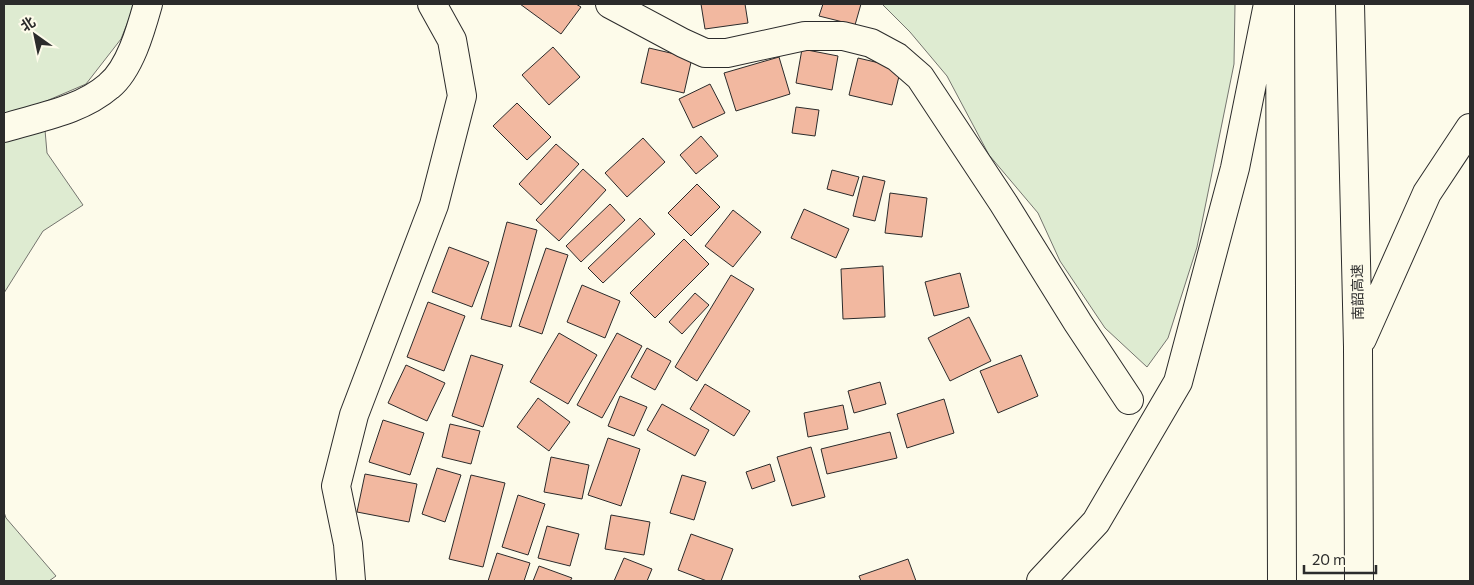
<svg xmlns="http://www.w3.org/2000/svg" width="1474" height="585" font-family="Commissioner,'Noto Sans SC',sans-serif">
<rect width="100%" height="100%" fill="#fdfbea"/>
<!-- green -->
<path fill="#deebd1" stroke="#74746e" d="M4,4H135L121,39L86,84L37,105L4,116Z
M882,4H1235L1234,64L1197,247L1168,338L1147,367L1105,328L1060,261L1038,213L989,155L947,76L910,32Z
M45,130L47,153L83,205L43,231L4,293V142L8,140Z
M4,512L6,518L56,576L49,581H4Z"/>
<!-- building -->
<path fill="#f2b8a0" stroke="#2b2b2b" d="M520,4H576L581,7L561,34Z
M701,4H745L748,23L705,29Z
M823,4H861L855,25L819,16Z
M553,47L580,77L549,105L522,75Z
M649,48L692,58L684,93L641,83Z
M802,49L838,56L832,90L796,83Z
M779,57L790,94L736,111L724,73Z
M858,58L901,68L892,105L849,95Z
M710,84L725,113L693,128L679,99Z
M517,103L551,137L527,160L493,126Z
M796,107L819,110L815,136L792,133Z
M701,136L718,156L696,174L680,155Z
M643,138L665,162L627,197L605,173Z
M556,144L579,164L541,205L519,184Z
M583,169L606,190L559,241L536,220Z
M832,170L859,177L853,196L827,189Z
M863,176L885,181L875,221L853,216Z
M697,184L720,207L691,236L668,213Z
M890,193L927,198L922,237L885,233Z
M610,204L625,220L581,262L566,246Z
M804,209L849,229L836,258L791,238Z
M733,210L761,232L733,267L705,246Z
M640,218L655,234L603,283L588,268Z
M507,222L537,230L511,327L481,319Z
M684,239L709,264L655,318L630,293Z
M449,247L489,262L472,307L432,292Z
M546,248L568,255L542,334L519,326Z
M883,266L885,317L843,319L841,269Z
M960,273L969,307L934,316L925,282Z
M731,275L754,289L697,381L675,367Z
M582,285L620,301L605,338L567,322Z
M695,293L709,305L682,334L669,322Z
M428,302L465,316L444,371L407,357Z
M969,317L991,361L950,381L928,338Z
M559,333L597,355L568,404L530,382Z
M617,333L642,346L602,418L577,405Z
M647,348L671,361L655,390L631,377Z
M471,355L503,365L483,427L452,416Z
M1021,355L1038,396L998,413L980,371Z
M406,365L445,383L427,421L388,403Z
M880,382L886,404L854,413L848,391Z
M705,384L750,411L734,436L690,409Z
M620,396L647,407L634,436L608,426Z
M538,398L570,422L549,451L517,427Z
M944,399L954,433L907,448L897,414Z
M662,404L709,430L695,456L647,430Z
M843,405L848,429L808,437L804,413Z
M383,420L424,433L410,475L369,462Z
M450,424L480,431L471,464L442,457Z
M890,432L897,458L827,474L821,449Z
M608,438L640,449L621,506L588,495Z
M811,447L825,497L792,506L777,457Z
M551,457L589,465L582,499L544,492Z
M770,464L775,481L752,489L746,472Z
M437,468L461,475L445,522L422,514Z
M365,474L417,484L409,522L357,512Z
M471,475L505,483L483,567L449,559Z
M682,475L706,482L694,520L670,513Z
M518,495L545,504L528,555L502,547Z
M611,515L650,522L644,555L605,549Z
M547,526L579,534L570,566L538,558Z
M691,534L733,549L721,581H707L678,570Z
M497,553L530,563L524,581H488Z
M624,558L652,569L647,581H614Z
M908,559L916,581H861L859,576Z
M539,566L572,578L570,581H533Z"/>
<g fill="none" stroke-linecap="round" stroke-linejoin="round">
<!-- minor casing -->
<g stroke="#2b2b2b" stroke-width="30">
<path id="minor" d="M610,4L683,43L705,53H727L805,36H843L871,43L897,57L920,77L1004,204L1078,323L1129,400
M4,128C39,117 80,111 109,86C130,69 141,29 148,4
M351,581L348,544L336,486L354,415L434,205L462,96L452,40L432,4"/>
</g>
<!-- highway casing -->
<g stroke="#2b2b2b" stroke-width="30">
<path id="highway" d="M1280,4L1282,581
M1350,4L1358,347L1359,581
M1362,339L1427,193L1470,128
M1041,581L1096,522L1178,382L1235,168L1268,4"/>
</g>
<!-- minor -->
<use href="#minor" stroke="#fdfbea" stroke-width="28"/>
<!-- highway -->
<use href="#highway" stroke="#fdfbea" stroke-width="28"/>
</g>
<g text-anchor="middle" dominant-baseline="central" stroke-width="4" stroke-linejoin="round" paint-order="stroke">
<!-- street labels -->
<g font-size="14" fill="#2b2b2b" stroke="#fdfbea">
<text transform="translate(1357 292) rotate(-91)">南韶高速</text>
</g>
</g>
<!-- border -->
<rect width="1474" height="585" fill="none" stroke="#2b2b2b" stroke-width="10"/>
<!-- north arrow -->
<g transform="translate(35 35) rotate(327)" stroke="#fdfbea" stroke-width="4" paint-order="stroke">
<path d="M0-4L9 19L0 12L-9 19Z" fill="#2b2b2b"/>
<text y="-8" font-size="14" font-weight="bold" text-anchor="middle" fill="#2b2b2b">北</text>
</g>
<!-- scale -->
<path d="M1304 565v8h72v-8" fill="none" stroke="#2b2b2b" stroke-width="2.5"/>
<text x="1312" y="565" font-size="15" fill="#2b2b2b" stroke="#fdfbea" stroke-width="4" paint-order="stroke">20 m</text>
</svg>
